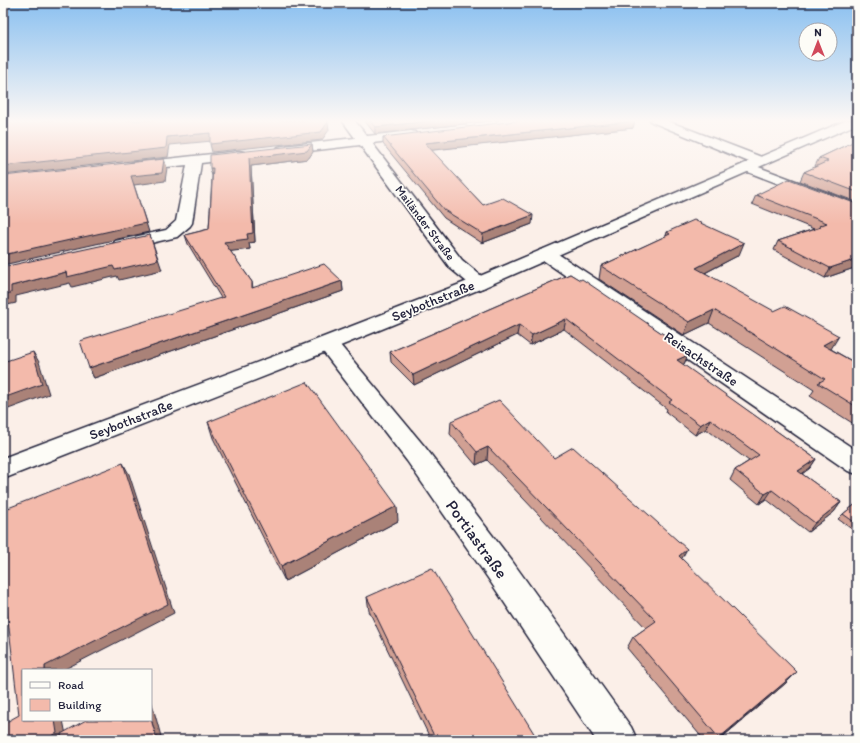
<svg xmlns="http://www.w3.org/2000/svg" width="860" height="743" font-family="Itim,sans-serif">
<rect width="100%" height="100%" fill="#fbefe8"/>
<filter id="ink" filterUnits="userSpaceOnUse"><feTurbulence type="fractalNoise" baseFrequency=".025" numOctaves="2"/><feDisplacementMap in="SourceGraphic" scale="8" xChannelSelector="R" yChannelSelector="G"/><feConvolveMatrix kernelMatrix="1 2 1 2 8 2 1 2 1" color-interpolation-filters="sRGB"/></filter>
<g filter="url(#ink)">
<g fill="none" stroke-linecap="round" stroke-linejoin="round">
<!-- street casing -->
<g stroke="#22223b" stroke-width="3">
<path id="street" d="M342,120H354L367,136L411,131L415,132L417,135L415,138L372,143L462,260L485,279L488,283L485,287L479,289L473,287L450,268L360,145L283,154L278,153L277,150L278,147L283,146L355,138Z
M650,120H665L764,158L766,161L764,164H754L652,122Z
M239,151L244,152L246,155L244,158L201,163L192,223L190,226L177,237L121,250L115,249L113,245L115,241L166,230L176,221L187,165L136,170L131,169L129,166L131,163Z
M748,163L857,204V214L743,170L741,167L743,164Z
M546,249L552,250L857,451V474L848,471L540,258L537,254L540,250Z
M328,337L335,339L425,447L512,561L631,727L637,740H596L490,581L407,461L321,349L318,344L321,339Z"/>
</g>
<!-- secondary casing -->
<g stroke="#22223b" stroke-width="3">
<path id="secondary" d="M847,120H857V124L485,287L301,362L3,479V458L285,352L473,279Z"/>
</g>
<!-- street -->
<use href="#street" fill="#fdfcf7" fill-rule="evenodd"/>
<!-- secondary -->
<use href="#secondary" fill="#fdfcf7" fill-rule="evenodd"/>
</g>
<!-- wall -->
<path fill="#d1a093" stroke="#22223b" d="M364,120H499L375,134Z
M633,128L431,150L483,205L532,224L482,243L444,218L383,144V137Z
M857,140V202L800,181L804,172L816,167L815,166L819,158Z
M312,144L313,152L308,159L251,166L255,242L249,243L250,249L230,251L252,282L253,288L342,281L343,291L94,378L89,368L221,298L188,244L185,235L209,229L212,176Z
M756,195L857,204V267L825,278L774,250L778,241L814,229L752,204Z
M667,232L739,255L705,273L831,349L857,364V426L810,396L814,390L709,323L684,335L599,279L601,266L666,236Z
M570,274L666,336L665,339L688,355L684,364L683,365L816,459L810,468L802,474L841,502L834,512L808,532L766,499L759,504L730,480L735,470L749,461L706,429L695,435L666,412L667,409L564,329L530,345L517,335L414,385L391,362L390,352Z
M451,421L554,458L682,559L786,683L719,740H704L627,648L633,637L646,628L487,460L476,465L450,434Z
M208,422L398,521L285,581L213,438Z
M857,503V533L838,519L843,514Z
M367,597L538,740H431L369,611Z"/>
<!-- shaded-wall -->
<path fill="#aa8278" stroke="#22223b" d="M439,120H499L375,134V127Z
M635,121L633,128L425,151V143Z
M328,122L329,130L322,140L212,152L210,144Z
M210,133L212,141L170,145L168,157L3,175V166L167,137Z
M312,144L313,152L308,159L251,166L255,242L249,243L250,249L226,252L224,242L247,234L249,158Z
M164,159L167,168L165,181L134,185L149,232L3,265V255L131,176Z
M210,168H213L215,176H212Z
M533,215L532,224L482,243L483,234Z
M150,235L162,270L119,280L117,276L72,287L70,283L16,296V303L3,306V294L11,286L66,272Z
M744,243L739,255L691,280L696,268Z
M857,259V267L825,278L830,268Z
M342,281L343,291L94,378L89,368Z
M714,310L709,323L684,335L689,322Z
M566,319L564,329L530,345L532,335Z
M519,325L517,335L414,385L413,375Z
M839,336L831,349L815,358L823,345Z
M33,352L39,362L49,394L3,411V398Z
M688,355L684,364L673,370L677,360Z
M710,419L706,429L695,435L700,425Z
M488,447L487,460L476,465L477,452Z
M816,459L810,468L792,481L798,471Z
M123,463L129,474L174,613L63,670H45V666Z
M772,490L766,499L759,504L765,494Z
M841,502L834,512L808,532L815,523Z
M397,506L398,521L285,581L281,566Z
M687,549L680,562L679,556Z
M797,672L786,683L719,740H718Z
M151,700L162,740H157L151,719Z
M55,720H63L67,740H45Z"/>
<!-- building -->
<path fill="#f3baab" stroke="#22223b" d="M3,120H327L328,122L321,132L210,144V133L167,137L166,148L3,166Z
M369,120H439L375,127Z
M524,120H632L635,121L425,143L483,205L503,198L533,215L483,234L444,210L383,137Z
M857,140V192L804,172L828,161L819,158Z
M312,144L307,151L249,158L253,233L247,234L248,239L224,242L252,282V288L324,264L342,281L89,368L80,341L224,297L185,235L209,229L213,168H210V155Z
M164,159L162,173L131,176L146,223L3,255V176Z
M789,179L857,204V259L830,268L778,241L821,227L819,226L827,223L756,195Z
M694,220L744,243L696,268L774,311L785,306L839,336L823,345L857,364V407L818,383L825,379L714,310L689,322L601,266L670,234L667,232Z
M150,235L158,260L115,270L113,266L67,277L66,272L11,286V293L3,294V267Z
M570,274L580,280L582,279L666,336L663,337L688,355L677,360L816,459L798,471L841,502L815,523L772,490L765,494L735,470L759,455L710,419L700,425L669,402L672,400L566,319L532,335L519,325L413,375L390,352Z
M33,352L42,384L3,398V362Z
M307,382L397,506L281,566L208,422Z
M499,400L554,458L573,447L687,549L679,556L797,672L719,738L633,637L656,621L488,447L477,452L451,421Z
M123,463L168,604L45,666V670H23V720H55L57,733L45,740H5L3,724L19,715L3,576V510Z
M857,503V524L843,514Z
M432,568L538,740H436L367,597Z
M151,719L157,740H62L61,734L86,720H151Z
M843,736L847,740H839Z"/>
</g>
<!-- sky -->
<linearGradient id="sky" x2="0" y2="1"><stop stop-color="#8ac0f0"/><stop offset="0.54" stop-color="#fdf8f5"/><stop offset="1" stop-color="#fdf8f5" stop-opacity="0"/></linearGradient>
<rect width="860" height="224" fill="url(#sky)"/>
<g text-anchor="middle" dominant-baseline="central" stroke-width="3.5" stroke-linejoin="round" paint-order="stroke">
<!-- far-street labels -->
<g font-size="12" fill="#22223b" stroke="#fdfcf7">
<text transform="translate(425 223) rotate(53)">Mailänder Straße</text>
</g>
<!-- street labels -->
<g font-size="14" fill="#22223b" stroke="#fdfcf7">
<text transform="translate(433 301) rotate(-22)">Seybothstraße</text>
<text transform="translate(701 359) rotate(34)">Reisachstraße</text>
<text transform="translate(131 420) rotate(-21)">Seybothstraße</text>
</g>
<!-- near-street labels -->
<g font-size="17" fill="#22223b" stroke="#fdfcf7">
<text transform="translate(477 539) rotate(54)">Portiastraße</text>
</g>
</g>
<!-- margin -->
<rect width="860" height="743" fill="none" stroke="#fdfcf7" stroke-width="16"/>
<rect x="8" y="8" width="844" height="727" fill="none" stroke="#22223b" stroke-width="1.5" filter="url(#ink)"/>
<!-- legend -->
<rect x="22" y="669" width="130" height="52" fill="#fdfcf7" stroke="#a5a5ac"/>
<rect x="30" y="682" width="20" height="6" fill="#fdfcf7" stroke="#a5a5ac"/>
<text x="58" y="689" font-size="12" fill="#22223b">Road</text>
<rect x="30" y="699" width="20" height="12" fill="#f3baab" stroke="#a5a5ac"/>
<text x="58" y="709" font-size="12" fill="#22223b">Building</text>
<!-- north arrow -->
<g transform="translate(818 42)"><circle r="19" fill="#fdfcf7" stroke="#a5a5ac"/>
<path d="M0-3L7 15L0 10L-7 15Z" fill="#d1495b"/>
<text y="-6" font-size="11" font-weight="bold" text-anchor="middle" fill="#22223b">N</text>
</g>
</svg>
